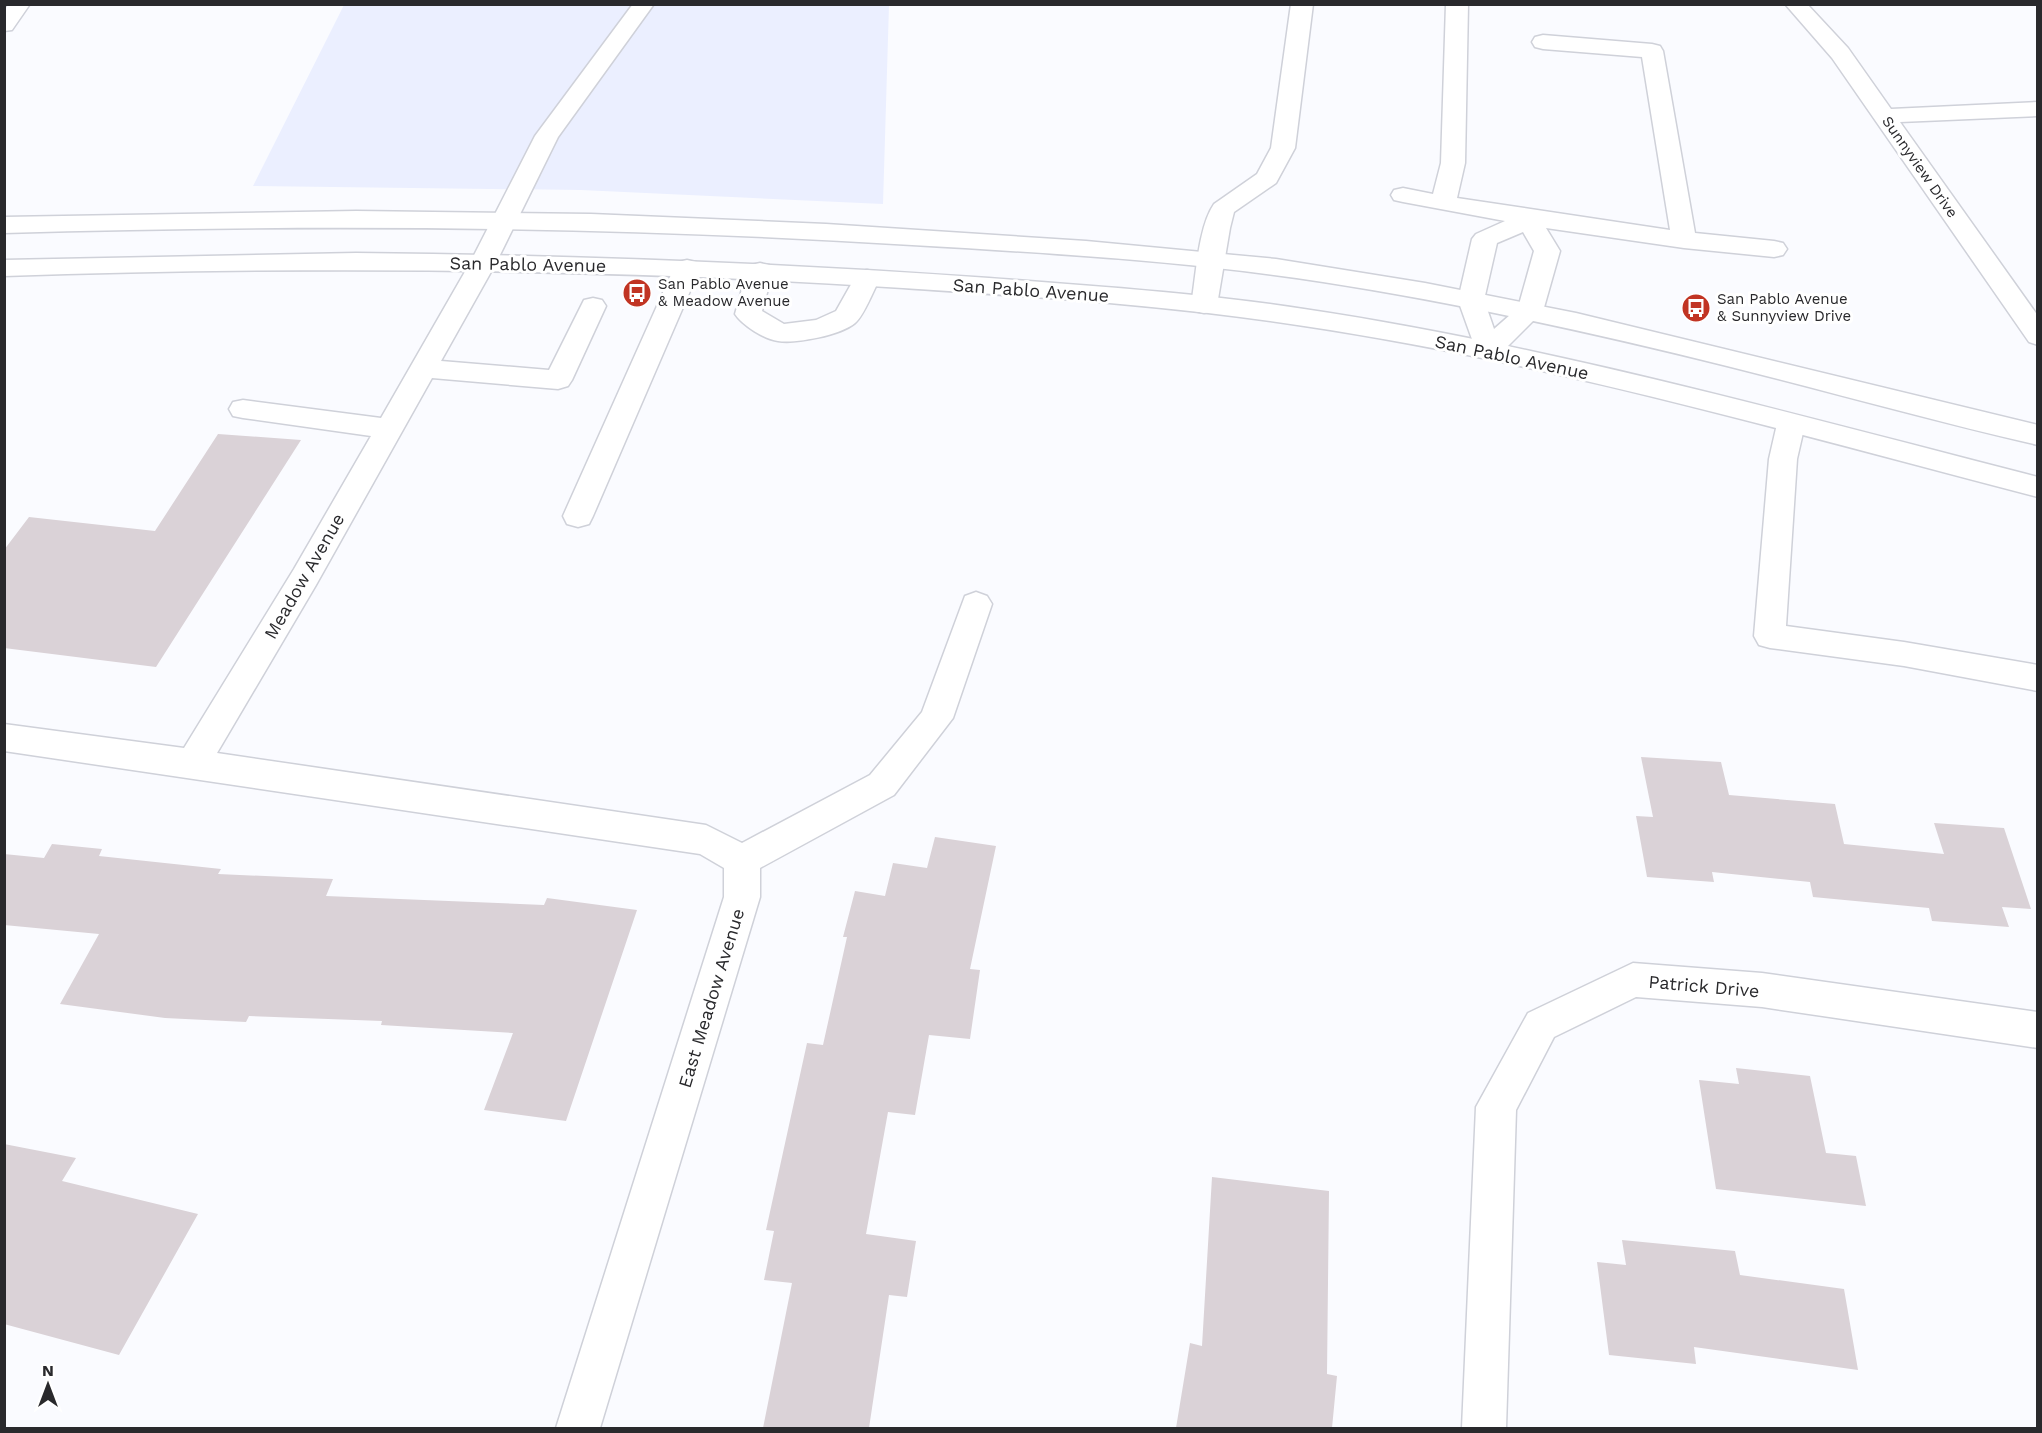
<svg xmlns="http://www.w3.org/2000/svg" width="2042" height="1433" font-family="'Work Sans',sans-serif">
<rect width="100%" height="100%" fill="#fafbff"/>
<!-- built -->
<path fill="#ebefff" d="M344,5H889L883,204L581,190L253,186Z"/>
<!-- building -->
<path fill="#dad2d7" d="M218,434L301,440L156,667L4,648V550L29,517L155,531Z
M1641,757L1721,762L1729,795L1835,804L1844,844L1944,854L1934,823L2004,828L2031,909L2002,907L2009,927L1932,921L1929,908L1813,897L1810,882L1712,872L1714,882L1647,877L1636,816L1653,817Z
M935,837L996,846L970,969L980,970L970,1039L929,1035L915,1115L888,1112L866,1234L916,1241L907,1297L889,1295L869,1428H763L792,1283L764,1280L774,1231L766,1230L807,1043L823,1045L847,937H843L855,891L885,896L893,863L927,868Z
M52,844L102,849L99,856L221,869L218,874L333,879L326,896L544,905L547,898L637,910L566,1121L484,1110L513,1033L381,1025L382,1021L249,1016L246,1022L165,1018L60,1004L99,934L4,925V854L44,858Z
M1736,1068L1810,1076L1826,1153L1856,1156L1866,1206L1716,1189L1699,1080L1739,1084Z
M4,1144L76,1158L62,1181L198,1214L119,1355L4,1324Z
M1212,1177L1329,1191L1327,1374L1337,1376L1332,1428H1176L1190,1343L1202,1346Z
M1622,1240L1735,1251L1740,1275L1844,1289L1858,1370L1694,1347L1696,1364L1609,1355L1597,1262L1626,1265Z"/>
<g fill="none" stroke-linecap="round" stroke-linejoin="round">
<!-- minor casing -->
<g stroke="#cfd1d9" stroke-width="3">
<path id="minor" d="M9,4H30L12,30L4,31V10Z
M633,4H654L558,137L496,263L441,361L549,370L584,300L593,298L602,300L606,306L572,380L568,386L558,389L432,378L316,585L217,753L706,825L742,843L870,775L922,712L965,596L976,592L987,596L992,604L953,718L894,795L760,868V897L600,1428H556L724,897V868L700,854L4,751V724L184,748L294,569L371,436L243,418L233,416L229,409L233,402L243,400L381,418L470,263L535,136Z
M1291,4H1313L1295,148L1276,183L1234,212L1230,228L1217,305L1213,311L1204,313L1195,311L1191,305C1196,277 1198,227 1214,204L1257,174L1271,148Z
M1446,4H1468L1465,163L1457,198L1670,230L1642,57L1543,49L1535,47L1532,42L1535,37L1543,35L1652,44L1660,46L1663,51L1695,233L1774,241L1783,243L1787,249L1783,255L1774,257L1684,248L1546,228L1560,251L1543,311L1498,356L1488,359L1478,356L1458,300L1472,239L1476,234L1505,221L1403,202L1394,200L1391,195L1394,190L1403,188L1433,194L1441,163ZM1523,232L1534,251L1518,308L1494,329L1484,300L1497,243Z
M1785,4H1807L1848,48L1891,109L2038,102V116L1900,122L2038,316V345L2029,342L1832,58Z
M687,260L696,262L700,268L593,516L589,524L578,527L567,524L563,516L674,268L678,262Z
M760,263L769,265L773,271L762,311L784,324L816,320L836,311L858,272L867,270L876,272L880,278C874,289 864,316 855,323C841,335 795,344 778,341C764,339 742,325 735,314L747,271L751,265Z
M1791,414L1801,417L1805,424L1797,459L1786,626L1904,642L2038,665V691L1904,666L1770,648L1759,645L1754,636L1769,459L1777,424L1781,417Z
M1633,963L1762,973L2038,1012V1048L1762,1007L1636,997L1554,1037L1516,1110L1506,1428H1462L1476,1107L1528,1013Z"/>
</g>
<!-- major casing -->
<g stroke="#cfd1d9" stroke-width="3">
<path id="major" d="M356,211L591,214L826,224L1086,241L1276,259L1425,283L1576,313L2038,425V445C1933,421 1831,392 1727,366C1594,333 1459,303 1323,282C1187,261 1050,253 912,245C610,226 307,224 4,233V217Z
M356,253C568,255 778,263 989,278C1094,286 1200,293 1304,309C1552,346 1795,415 2038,477V497C1795,434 1552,363 1304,326C1171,305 1036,297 903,288C603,268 304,266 4,276V260Z"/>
</g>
<!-- minor -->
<use href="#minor" fill="#fff" fill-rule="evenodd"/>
<!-- major -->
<use href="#major" fill="#fff" fill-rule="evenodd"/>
</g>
<!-- icons -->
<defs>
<g id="bus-disc" transform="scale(1.5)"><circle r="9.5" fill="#c13423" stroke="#fff"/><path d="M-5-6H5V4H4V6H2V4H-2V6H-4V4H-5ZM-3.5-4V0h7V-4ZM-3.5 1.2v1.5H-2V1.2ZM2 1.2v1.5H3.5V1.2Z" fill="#fff"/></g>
</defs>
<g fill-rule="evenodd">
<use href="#bus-disc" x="637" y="293"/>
<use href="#bus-disc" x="1696" y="308"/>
</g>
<g text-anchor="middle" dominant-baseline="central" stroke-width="6" stroke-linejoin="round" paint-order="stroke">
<!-- far-street labels -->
<g font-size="15" fill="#29292c" stroke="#fff">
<text transform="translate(1920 167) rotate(55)">Sunnyview Drive</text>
</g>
<!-- far-poi labels -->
<g font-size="15" fill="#29292c" stroke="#fff" text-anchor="start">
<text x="658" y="284">San Pablo Avenue<tspan x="658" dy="17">&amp; Meadow Avenue</tspan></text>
<text x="1717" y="299">San Pablo Avenue<tspan x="1717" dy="17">&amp; Sunnyview Drive</tspan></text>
</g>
<!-- street labels -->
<g font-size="18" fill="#29292c" stroke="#fff">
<text transform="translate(528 264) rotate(1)">San Pablo Avenue</text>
<text transform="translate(1031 290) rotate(4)">San Pablo Avenue</text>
<text transform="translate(1512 357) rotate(12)">San Pablo Avenue</text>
<text transform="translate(304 576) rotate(-60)">Meadow Avenue</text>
<text transform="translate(1704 986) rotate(5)">Patrick Drive</text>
<text transform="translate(711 998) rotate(-73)">East Meadow Avenue</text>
</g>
</g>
<!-- border -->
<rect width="2042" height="1433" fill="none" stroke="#29292c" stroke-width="12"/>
<!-- north arrow -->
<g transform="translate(48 1385)" stroke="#ffffff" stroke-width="4.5" paint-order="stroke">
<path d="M0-4.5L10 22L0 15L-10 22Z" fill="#29292c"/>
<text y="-9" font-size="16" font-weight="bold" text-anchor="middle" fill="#29292c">N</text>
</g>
</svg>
